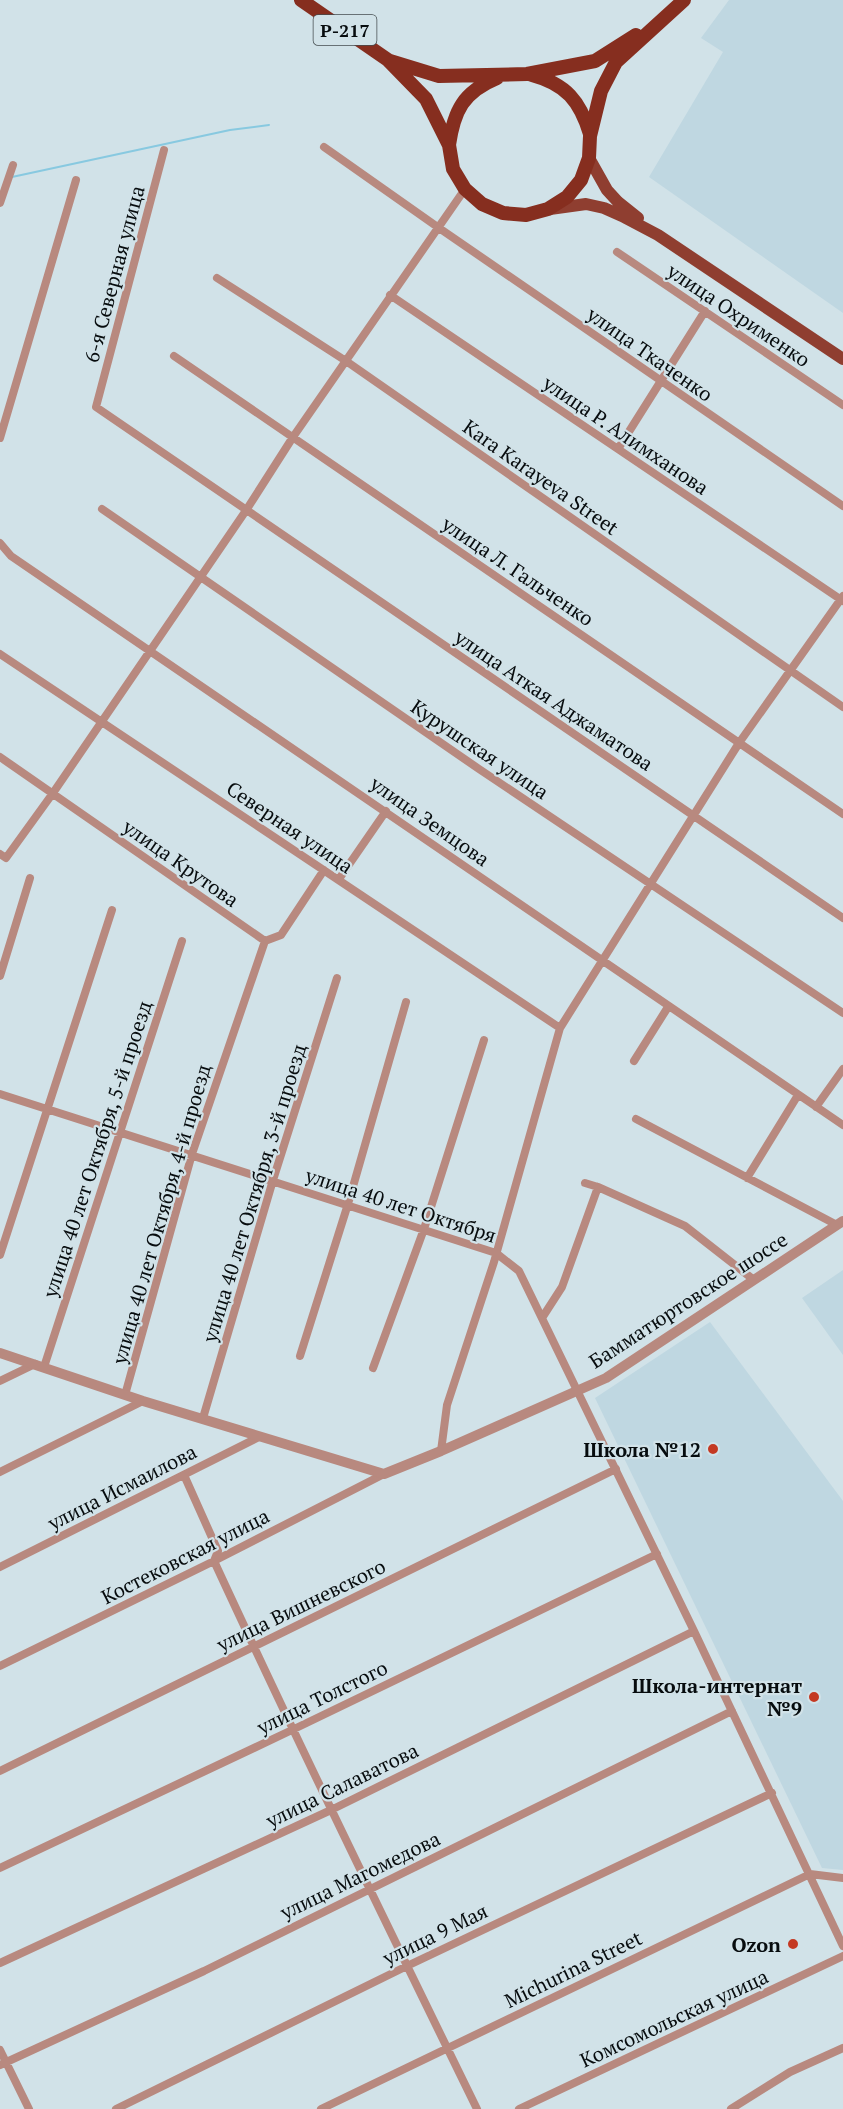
<svg xmlns="http://www.w3.org/2000/svg" width="843" height="2109" font-family="'PT Serif',serif">
<rect width="100%" height="100%" fill="#d1e2e8"/>
<!-- built -->
<path fill="#bfd7e1" d="M729,0H843V313L649,177L723,52L701,38Z
M843,1270V1355L802,1298Z
M710,1322L843,1501V1870L822,1868L595,1398Z"/>
<g fill="none" stroke-linecap="round" stroke-linejoin="round">
<!-- stream -->
<path stroke="#88c9e0" stroke-width="2" d="M12,177L230,130L269,125"/>
<!-- minor -->
<path stroke="#b8897f" stroke-width="8" d="M324,147L439,228L843,506
M164,150L96,407L843,918
M0,203L13,165
M617,252L843,405
M217,278L346,361L843,707
M390,295L843,601
M174,356L843,814
M0,438L76,180
M618,449L705,311
M102,509L479,769L843,1013
M0,543L11,556L843,1125
M0,654L560,1028
M0,757L265,941L281,935L324,870
M0,854L6,858L53,793L247,509L293,437L465,189
M339,879L386,811
M0,976L30,878
M634,1061L668,1007
M0,1094L496,1253L519,1271L694,1631L843,1946
M816,1107L843,1069
M636,1119L837,1225
M747,1178L798,1095
M598,1187L685,1226L754,1280
M0,1255L112,910
M542,1318L562,1287L598,1187L585,1183
M300,1356L348,1204L406,1002
M44,1367L182,941
M373,1368L424,1229L484,1040
M0,1381L35,1364
M125,1395L192,1154L265,941
M203,1418L273,1180L337,978
M441,1451L447,1405L494,1262L560,1028L739,743L843,596
M0,1472L143,1401
M184,1475L218,1551L214,1561C299,1745 388,1927 477,2109
M0,1567L259,1437
M0,1666L214,1561L384,1474
M0,1771L616,1469
M0,1868L292,1730L657,1554
M0,1963L331,1810L694,1631
M0,2050L29,2109
M0,2065L204,1971L732,1711
M116,2109L407,1966L772,1793
M321,2109L810,1874L843,1878
M519,2109L843,1956
M731,2109L790,2072L843,2048"/>
<!-- tertiary -->
<path stroke="#b8897f" stroke-width="10" d="M0,1353L143,1401L384,1474L441,1451L606,1378L843,1221"/>
<!-- primary -->
<path stroke="#8f3e30" stroke-width="12" d="M589,158L607,190L618,202L638,218
M550,209L586,204L604,208L622,216L658,235L843,359"/>
<!-- trunk -->
<path stroke="#862e1f" stroke-width="14" d="M301,0L388,60L426,99L449,145L453,169L465,189L482,204L503,213L526,215L548,209L567,197L581,180L589,158L590,136L601,91L616,62L684,0
M390,61L439,76L527,74L595,61L636,35
M532,75C566,84 580,101 590,134
M449,145C454,111 463,92 497,78"/>
</g>
<!-- markers -->
<g fill="#c43922" stroke="#d1e2e8" stroke-width="2">
<circle cx="713" cy="1449" r="6"/>
<circle cx="814" cy="1697" r="6"/>
<circle cx="793" cy="1944" r="6"/>
</g>
<g text-anchor="middle" dominant-baseline="central" stroke-width="4.5" stroke-linejoin="round" paint-order="stroke">
<!-- shield labels -->
<rect fill="#d1e2e8" stroke="#444c4f" stroke-width="1.5" x="313.5" y="15" width="63" height="30" rx="4.5"/>
<g font-size="18" font-weight="bold" fill="#070c0e">
<text x="345" y="30">Р-217</text>
</g>
<!-- street labels -->
<g font-size="20" fill="#070c0e" stroke="#d1e2e8">
<text transform="translate(114 274) rotate(-75)">6-я Северная улица</text>
<text transform="translate(739 315) rotate(34)">улица Охрименко</text>
<text transform="translate(650 354) rotate(35)">улица Ткаченко</text>
<text transform="translate(626 435) rotate(34)">улица Р. Алимханова</text>
<text transform="translate(541 477) rotate(35)">Kara Karayeva Street</text>
<text transform="translate(518 571) rotate(34)">улица Л. Гальченко</text>
<text transform="translate(554 700) rotate(34)">улица Аткая Аджаматова</text>
<text transform="translate(480 749) rotate(34)">Курушская улица</text>
<text transform="translate(430 821) rotate(35)">улица Земцова</text>
<text transform="translate(290 827) rotate(34)">Северная улица</text>
<text transform="translate(181 863) rotate(35)">улица Крутова</text>
<text transform="translate(97 1149) rotate(-72)">улица 40 лет Октября, 5-й проезд</text>
<text transform="translate(254 1193) rotate(-73)">улица 40 лет Октября, 3-й проезд</text>
<text transform="translate(401 1205) rotate(18)">улица 40 лет Октября</text>
<text transform="translate(161 1214) rotate(-74)">улица 40 лет Октября, 4-й проезд</text>
<text transform="translate(688 1300) rotate(-33)">Бамматюртовское шоссе</text>
<text transform="translate(122 1487) rotate(-27)">улица Исмаилова</text>
<text transform="translate(185 1556) rotate(-27)">Костековская улица</text>
<text transform="translate(301 1605) rotate(-26)">улица Вишневского</text>
<text transform="translate(322 1697) rotate(-26)">улица Толстого</text>
<text transform="translate(342 1785) rotate(-26)">улица Салаватова</text>
<text transform="translate(360 1875) rotate(-26)">улица Магомедова</text>
<text transform="translate(435 1934) rotate(-26)">улица 9 Мая</text>
<text transform="translate(573 1969) rotate(-26)">Michurina Street</text>
<text transform="translate(674 2018) rotate(-25)">Комсомольская улица</text>
</g>
<!-- poi labels -->
<g font-size="20" font-weight="bold" fill="#070c0e" stroke="#d1e2e8" text-anchor="end">
<text x="701" y="1449">Школа №12</text>
<text x="802" y="1685">Школа-интернат<tspan x="802" dy="23">№9</tspan></text>
<text x="781" y="1944">Ozon</text>
</g>
</g>
</svg>
